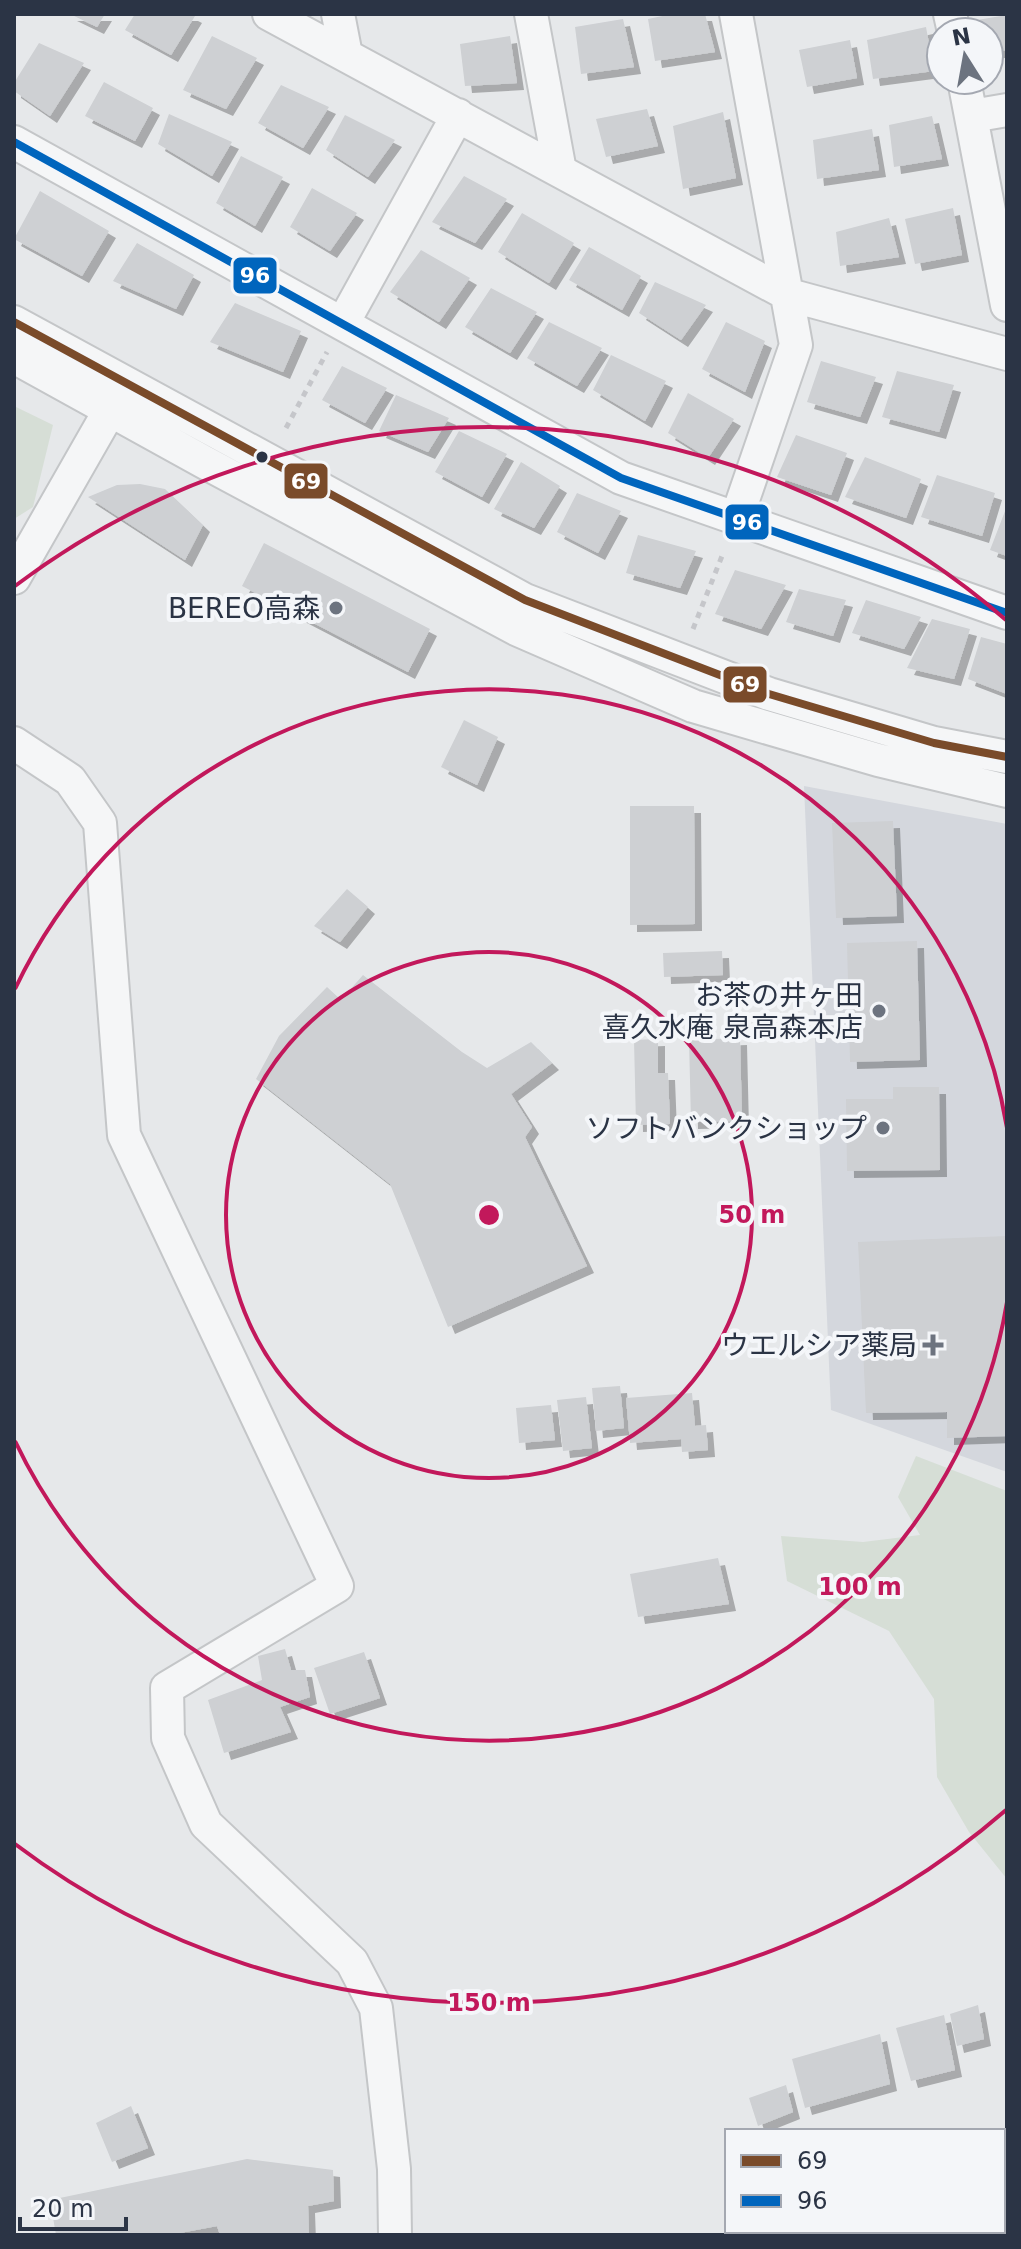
<svg xmlns="http://www.w3.org/2000/svg" width="1021" height="2249" font-family="'DejaVu Sans','Noto Sans JP',sans-serif">
<defs>
<filter id="shadow"><feDropShadow dx="7" dy="7" stdDeviation="0" flood-color="#0004"/></filter>
</defs>
<rect width="100%" height="100%" fill="#e6e8ea"/>
<!-- built -->
<path fill="#d4d7dd" d="M804,786L1007,824V1472L831,1410Z"/>
<!-- green -->
<path fill="#d6ded6" d="M14,406L53,425L33,507L14,519Z
M916,1456L1007,1491V1879L969,1832L937,1777L934,1699L889,1631L787,1581L781,1536L863,1542L920,1535L898,1497Z"/>
<!-- building -->
<path fill="#ced0d3" filter="url(#shadow)" d="M70,14H105L97,27Z
M135,14H191L195,16L171,55L125,30Z
M672,14H705L715,52L655,61L648,19Z
M1007,15V50L989,52V32H980L977,20Z
M623,19L634,67L581,74L575,27Z
M926,27L934,71L873,79L867,40Z
M212,36L257,58L226,109L183,90Z
M510,36L517,83L465,86L460,44Z
M850,40L857,78L807,87L799,50Z
M39,43L84,63L50,116L14,91V83Z
M104,82L153,108L135,141L85,116Z
M281,85L329,107L303,148L258,123Z
M647,109L658,146L606,157L596,119Z
M723,112L736,178L683,189L673,126Z
M169,114L232,142L212,176L158,144Z
M345,115L395,140L368,177L326,150Z
M932,116L942,159L894,167L889,125Z
M872,129L879,170L817,179L813,140Z
M241,156L283,177L255,226L216,203Z
M464,176L507,199L475,243L432,222Z
M312,188L357,213L330,251L290,227Z
M40,191L109,231L82,276L14,239Z
M953,208L962,255L915,264L905,219Z
M522,213L574,243L549,283L498,252Z
M889,218L899,257L840,266L836,232Z
M137,243L194,275L176,309L113,281Z
M589,247L641,276L622,310L569,280Z
M421,250L470,278L439,322L390,292Z
M655,282L706,305L681,340L639,313Z
M491,288L537,312L510,353L465,327Z
M235,303L301,331L283,372L210,342Z
M549,322L602,348L577,386L527,358Z
M726,322L765,341L745,392L702,369Z
M611,355L666,381L645,421L593,390Z
M821,361L876,377L860,417L807,402Z
M342,366L387,388L365,423L322,400Z
M897,371L954,385L939,432L882,417Z
M688,393L734,419L708,458L668,433Z
M396,395L449,418L428,452L379,431Z
M459,431L507,454L482,497L435,472Z
M796,435L847,453L831,495L777,477Z
M865,457L921,479L906,518L845,497Z
M521,462L560,486L534,528L494,509Z
M937,475L995,493L982,536L921,517Z
M140,484L165,489L203,525L185,560L88,497L117,485Z
M577,493L621,511L598,553L557,532Z
M1007,506V556L990,550Z
M638,535L696,551L680,588L626,573Z
M264,543L430,629L408,672L242,586Z
M735,570L786,585L761,629L715,614Z
M799,589L846,600L833,636L786,622Z
M866,600L921,617L904,649L852,633Z
M932,619L970,629L954,679L907,668Z
M981,637L1007,644V694L968,679Z
M464,720L498,737L477,785L441,767Z
M630,806H694L695,924L630,925Z
M893,821L897,916L836,918L832,823Z
M347,889L368,907L340,942L314,926Z
M917,941L920,1060L850,1062L847,943Z
M722,951L723,975L664,977L663,953Z
M363,975L462,1052L487,1068L531,1042L552,1063L511,1094L532,1127L525,1137L587,1266L448,1327L390,1184L256,1079L279,1036L327,987L341,1000Z
M740,1038L742,1121L691,1122L689,1040Z
M658,1039V1073H668L670,1124L636,1125L634,1040Z
M893,1087H939L940,1170L847,1171L846,1099H893Z
M1007,1236V1436L947,1438V1412L866,1413L858,1242Z
M620,1386L624,1428L596,1431L592,1388Z
M692,1393L695,1426L706,1425L708,1450L682,1452L681,1439L630,1443L626,1398Z
M586,1397L592,1448L563,1451L557,1400Z
M551,1405L555,1440L519,1443L516,1408Z
M718,1558L729,1604L638,1617L630,1574Z
M285,1649L291,1670H305L310,1697L280,1707L291,1732L224,1753L208,1700L262,1680L258,1656Z
M364,1652L380,1698L330,1714L314,1668Z
M978,2005L984,2039L957,2046L950,2014Z
M944,2015L955,2070L911,2081L896,2028Z
M880,2034L890,2084L805,2108L792,2059Z
M786,2085L793,2112L758,2126L749,2098Z
M131,2106L148,2148L112,2162L96,2123Z
M247,2159L333,2170L334,2201L308,2206L309,2234L220,2235L217,2226L169,2235H56L50,2200Z"/>
<g fill="none" stroke-linecap="round" stroke-linejoin="round">
<!-- street casing -->
<g stroke="#c4c6c8" stroke-width="36">
<path id="street" d="M269,14L789,295L1007,354
M338,14L346,55
M531,14L560,171
M736,14L796,345L736,520
M950,14L954,32
M964,80L1007,305
M972,116L1007,110
M14,142L621,478L1007,613
M14,322L525,600L769,694L934,743L1007,757
M343,323L458,115
M14,357L204,462L516,629L693,706L878,760L1007,791
M14,578L110,410
M14,743L70,780L100,823L124,1135L337,1586L167,1688L168,1738L206,1824L352,1962L376,2008L394,2169L395,2235"/>
</g>
<!-- path -->
<path stroke="#c5c6ca" stroke-width="5" stroke-dasharray="6 6" stroke-linecap="butt" d="M286,428L327,352
M693,629L724,551"/>
<!-- street -->
<use href="#street" stroke="#f5f6f7" stroke-width="32"/>
<!-- bus-1 casing -->
<g stroke="#f4f6f9" stroke-width="14">
<path id="bus-1" d="M14,322L525,600L769,694L934,743L1007,757"/>
</g>
<!-- bus-2 casing -->
<g stroke="#f4f6f9" stroke-width="14">
<path id="bus-2" d="M14,142L621,478L1007,613"/>
</g>
<!-- bus-1 -->
<use href="#bus-1" stroke="#7a4b2a" stroke-width="8"/>
<!-- bus-2 -->
<use href="#bus-2" stroke="#0065bd" stroke-width="8"/>
</g>
<!-- distance rings -->
<g fill="none" stroke="#c2185b" stroke-width="4">
<circle cx="489" cy="1215" r="263"/>
<path d="M1007 1302A525 525 0 0 1 15 1441M15 989A525 525 0 0 1 1007 1128"/>
<path d="M1006 1810A788 788 0 0 1 15 1844M15 586A788 788 0 0 1 1006 620"/>
</g>
<!-- markers -->
<circle fill="#2b3445" stroke="#f4f6f9" stroke-width="3" cx="262" cy="457" r="7"/>
<g fill="#6c737f" stroke="#f4f6f9" stroke-width="3">
<circle cx="336" cy="608" r="8"/>
<circle cx="879" cy="1011" r="8"/>
<circle cx="883" cy="1128" r="8"/>
<path d="M929 1333h8v8h8v8h-8v8h-8v-8h-8v-8h8z"/>
</g>
<g text-anchor="middle" dominant-baseline="central" stroke-width="8" stroke-linejoin="round" paint-order="stroke">
<!-- poi labels -->
<g font-size="28" fill="#2b3445" stroke="#f4f6f9" text-anchor="end">
<text x="320" y="608">BEREO高森</text>
<text x="863" y="995">お茶の井ヶ田<tspan x="863" dy="32">喜久水庵 泉高森本店</tspan></text>
<text x="867" y="1128">ソフトバンクショップ</text>
<text x="917" y="1345">ウエルシア薬局</text>
</g>
</g>
<circle cx="489" cy="1215" r="12" fill="#c2185b" stroke="#f4f6f9" stroke-width="4"/>
<g font-size="24" text-anchor="middle" font-weight="bold" fill="#c2185b" stroke="#f4f6f9" stroke-width="8" stroke-linejoin="round" paint-order="stroke">
<text x="752" y="1223">50 m</text>
<text x="860" y="1595">100 m</text>
<text x="489" y="2011">150 m</text>
</g>
<g stroke="#f4f6f9" stroke-width="3">
<rect x="232" y="256" width="46" height="39" rx="8" fill="#0065bd"/>
<rect x="283" y="462" width="46" height="38" rx="8" fill="#7a4b2a"/>
<rect x="724" y="503" width="46" height="38" rx="8" fill="#0065bd"/>
<rect x="722" y="665" width="46" height="39" rx="8" fill="#7a4b2a"/>
</g>
<g font-size="22" text-anchor="middle" font-weight="bold" fill="#fff">
<text x="255" y="283">96</text>
<text x="306" y="489">69</text>
<text x="747" y="530">96</text>
<text x="745" y="692">69</text>
</g>
<!-- border -->
<rect width="1021" height="2249" fill="none" stroke="#2b3445" stroke-width="32"/>
<!-- legend -->
<rect x="725" y="2129" width="280" height="104" fill="#f4f6f9" stroke="#a4a8b1" stroke-width="2"/>
<rect x="741" y="2155" width="40" height="12" fill="#7a4b2a" stroke="#a4a8b1" stroke-width="2"/>
<text x="797" y="2169" font-size="24" fill="#2b3445">69</text>
<rect x="741" y="2195" width="40" height="12" fill="#0065bd" stroke="#a4a8b1" stroke-width="2"/>
<text x="797" y="2209" font-size="24" fill="#2b3445">96</text>
<!-- north arrow -->
<g transform="translate(965 56) rotate(349)"><circle r="38" fill="#f4f6f9" stroke="#a4a8b1" stroke-width="2"/>
<path d="M0-6L14 30L0 20L-14 30Z" fill="#6c737f"/>
<text y="-12" font-size="22" font-weight="bold" text-anchor="middle" fill="#2b3445">N</text>
</g>
<!-- scale -->
<path d="M20 2217v12h106v-12" fill="none" stroke="#2b3445" stroke-width="4"/>
<text x="32" y="2217" font-size="24" fill="#2b3445" stroke="#f4f6f9" stroke-width="6" paint-order="stroke">20 m</text>
</svg>
